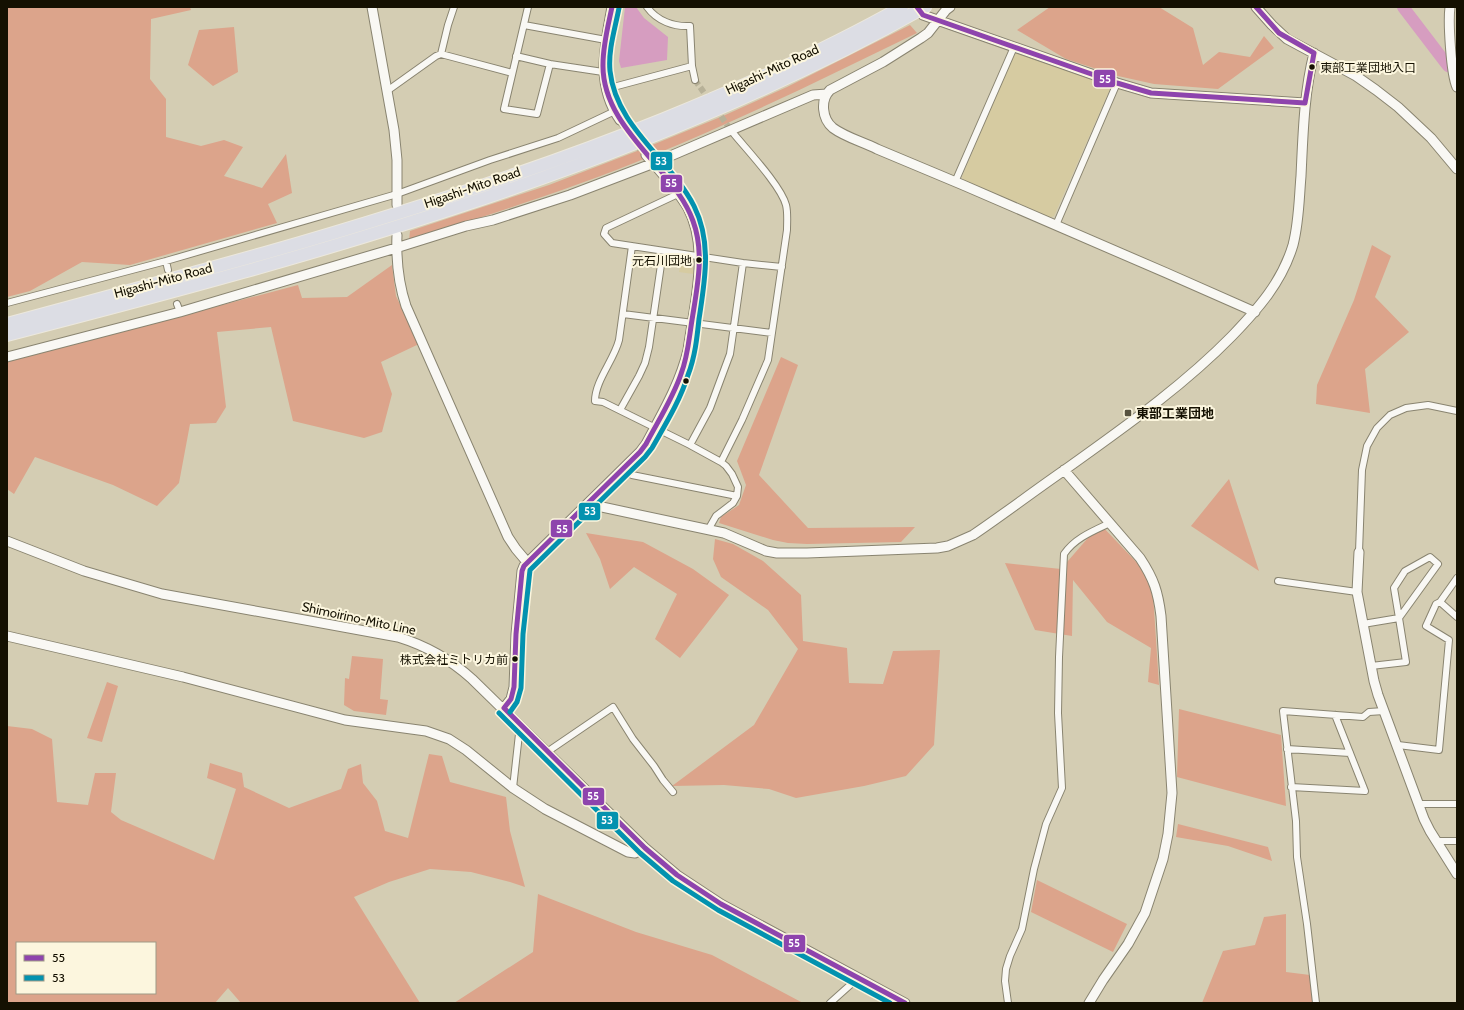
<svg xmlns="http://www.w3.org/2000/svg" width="1464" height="1010" font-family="Cabin,'Noto Sans JP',sans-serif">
<rect width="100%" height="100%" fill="#d4cdb3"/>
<!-- built -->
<path fill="#d6cba1" d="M1019,52L1108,83L1111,87L1054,216L1049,218L964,181L962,177L1013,55Z
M682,256L693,258V274L679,272Z"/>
<!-- forest -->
<path fill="#dca48b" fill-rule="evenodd" d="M7,7H190L191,10L151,19L150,79L166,99V137L201,146L224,140L243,147L224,176L262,188L286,154L292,193L268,204L277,223L130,265L82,262L30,291L7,297Z
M1050,7H1159L1193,28L1203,65L1219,52L1250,57L1264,36L1274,48L1218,89L1154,84L1118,76L1066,59L1017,30Z
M910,25L917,33C829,76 741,119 651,156C572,189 490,214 409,241L410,231L549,185L645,148L723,116L787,87Z
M234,27L238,72L213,86L188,65L199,30Z
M1372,245L1391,256L1375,297L1409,332L1365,369L1370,413L1316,404L1317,385L1354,300Z
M392,265L396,296L419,344L381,362L392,394L382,432L364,438L293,421L271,327L217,332L226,407L216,423L190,424L179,483L157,506L113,485L35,457L14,494L7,489V362L298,285L302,298L347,297Z
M781,357L798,365L759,475L808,528L915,527L901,542L807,544L788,543L773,540L719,523L721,517L739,505L746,485L737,461Z
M1229,479L1259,571L1191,526Z
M1100,524L1141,567L1153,594L1159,685L1148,682L1151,648L1107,622L1073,580L1072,636L1035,630L1005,563L1061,569Z
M586,533L643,542L693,569L729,595L680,658L655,639L677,594L634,567L610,589L600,559Z
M715,539L733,544L763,561L801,595L803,641L847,648L849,683L883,684L893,651L940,650L934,745L906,776L864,786L796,798L769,789L724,785L672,786L754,725L798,649L768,610L721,577L713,559Z
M352,656L383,659L380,699L388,700L386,715L354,711L344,705L345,678L349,679Z
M107,682L118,686L102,742L87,738Z
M1179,709L1281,735L1286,806L1177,777Z
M7,726L32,729L52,739L57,802L88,805L95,773H116L111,812L121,820L214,860L236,789L207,778L210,763L242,773L244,787L289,808L341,789L348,769L361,764L363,783L377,801L385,831L408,838L429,754L442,756L450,782L506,797L510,831L525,887L510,882L471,872L430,869L389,882L354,897L420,1003H241L228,988L215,1003H7ZM17,943H155V993H17Z
M1178,824L1268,847L1272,861L1228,846L1176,837Z
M1037,880L1127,924L1113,952L1031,912Z
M538,894L636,932L712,955L803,1003H454L533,952Z
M1286,914V972L1310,975L1313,1003H1202L1223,951L1255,945L1264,917Z"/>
<!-- water -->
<path fill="#d69dc0" d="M625,7H636L644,18L668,37L667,60L621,68L619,61Z"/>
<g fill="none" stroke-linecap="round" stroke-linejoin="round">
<!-- river -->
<path stroke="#d69dc0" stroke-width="12" d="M1403,7L1445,62L1448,66L1457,69"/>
<!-- street-tunnel -->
<path stroke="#b7b198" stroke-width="6" stroke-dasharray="6 3" stroke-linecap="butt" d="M695,80L710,101
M716,109L732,132"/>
<!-- secondary-tunnel -->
<path stroke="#b7b198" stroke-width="9" stroke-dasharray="9 4.5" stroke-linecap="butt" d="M620,120L646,155"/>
<!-- street casing -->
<g stroke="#898470" stroke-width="8">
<path id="street" d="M528,7L504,109L537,114L550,64
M647,7C657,21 674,27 690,26L692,66L695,80
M524,25L606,40
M441,54L448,25L454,7
M516,56L550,64L603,72
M606,89L692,66
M387,91L436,56L441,54L512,73
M955,182L1014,47
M678,194L606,228L604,234L612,243L743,263L782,267
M1056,225L1117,83
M632,246L619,340C614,360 595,381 595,401L603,402L690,445L721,462L726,466L732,474L738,487L737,496L733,503L716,516L708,530
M166,261L168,270
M7,303L166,261L397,194L490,160L558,138L615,111
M177,304L180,312
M623,314L772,333
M620,410L639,376L645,363L649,347L663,251
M690,445L710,408L730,354L743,263
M721,462L742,420L768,360L787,230C787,222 788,213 786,205C781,186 747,150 734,134
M622,470L632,475L737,496
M1359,552L1362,470L1367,446L1377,428L1390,415L1406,408L1428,405L1457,411
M1430,557L1438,564L1399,618L1394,588L1405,571Z
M1457,578L1440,602L1457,617
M1278,581L1357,592
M1363,624L1399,618L1406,662L1371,666
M1398,745L1439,750L1449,640L1426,626L1436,604L1440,602
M1287,749L1350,753
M547,752L613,707L633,739L654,766L663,780L673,792
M1291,787L1365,791L1335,715
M513,788L520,725
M1419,804H1457
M1436,841H1457
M830,1003L858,978
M1008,1003L1005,981L1006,969L1010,956L1022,929L1034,869L1046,824L1062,788L1058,713L1059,657L1064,554C1075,538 1093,531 1110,523
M1316,1003L1307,924L1297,857L1296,821L1283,711L1363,717L1369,712L1384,711"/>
</g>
<!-- secondary casing -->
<g stroke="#898470" stroke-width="11">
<path id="secondary" d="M372,7L394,130L397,160V205
M612,7C605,46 595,84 620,120
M950,7L946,10L928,33L921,38L883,62L830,90C820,100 822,119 833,128C845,137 863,142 877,149C906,161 934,173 963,185C1061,227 1158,269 1255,312
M1256,7L1272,25L1287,39L1356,76L1376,90L1398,107L1431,138L1457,169
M1450,7C1448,22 1451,74 1457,87
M923,15L1117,83L1151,93L1305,103
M397,235C396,260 398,282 406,306L508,537L516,549L527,562
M7,357L180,312L396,248L466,226L493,220L570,195L654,163L813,95L827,94
M1064,470L1140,558C1154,579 1158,592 1161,616L1172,793L1168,834L1163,859L1145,913L1128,944L1103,980L1089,1003
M588,504L724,533L766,551L777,553H807L937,548L948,546L973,535C1004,514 1034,491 1066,469C1123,428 1182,387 1232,336C1258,309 1282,282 1293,245C1299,222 1299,199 1301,176C1303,134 1304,93 1314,53
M7,541L84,571L162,594L398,637C427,646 450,659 472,679L645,848L677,875L721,904L905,1003
M1359,552L1357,592L1374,681L1378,695L1424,819L1430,831L1457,874
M7,636L183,677L345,720L426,731L449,739L466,750L513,788L545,809L628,852L635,853L645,848
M504,708L511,699L514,687L516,634L522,571L524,566L640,452L646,444C662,414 680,384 688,350C694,305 710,250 688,208C677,189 660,171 646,155"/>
</g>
<!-- highway casing -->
<g stroke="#ece8dd" stroke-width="14">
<path id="highway" d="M7,324C93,301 180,277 265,253C401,214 533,172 664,119C745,86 826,50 902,7
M7,335C321,254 640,167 925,7"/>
</g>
<!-- street -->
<use href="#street" stroke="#f9f8f4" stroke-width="6"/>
<!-- secondary -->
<use href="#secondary" stroke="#f9f8f4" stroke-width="9"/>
<!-- highway -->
<use href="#highway" stroke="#dcdde4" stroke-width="12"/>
<!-- bus-1 casing -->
<g stroke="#fcf6de" stroke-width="8">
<path id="bus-1" d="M917,7L923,15L1117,83L1151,93L1305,103
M1256,7L1279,33L1314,53
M1305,103L1314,53
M504,708L511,699L514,687L516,634L522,571L524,566L640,452L646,444C658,421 673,398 681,374C688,356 689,338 692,320C697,288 705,253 693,221C686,201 671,183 657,166C632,137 602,105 603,64C603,45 608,26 612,7
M504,708L645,848L677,875L721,904L905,1003"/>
</g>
<!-- bus-2 casing -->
<g stroke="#fcf6de" stroke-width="8">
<path id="bus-2" d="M510,712L517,702L521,688L523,634L530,570L645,457L652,448C665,425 680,401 688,375C695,357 697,338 699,319C705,280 712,242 694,206C670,159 616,127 610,71C608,50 615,29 619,8
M499,713L640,853L673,881L718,910L890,1003"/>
</g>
<!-- bus-1 -->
<use href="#bus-1" stroke="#8e44ad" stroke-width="5"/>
<!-- bus-2 -->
<use href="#bus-2" stroke="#0392af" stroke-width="5"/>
</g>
<!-- markers -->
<g fill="#141001" stroke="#fcf6de" stroke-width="1.5">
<circle cx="1312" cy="67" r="3.5"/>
<circle cx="699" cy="260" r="3.5"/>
<circle cx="686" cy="381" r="3.5"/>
<circle cx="515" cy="659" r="3.5"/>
</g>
<rect fill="#57523f" stroke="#fcf6de" stroke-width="1.5" x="1124" y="409" width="8" height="8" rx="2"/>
<g text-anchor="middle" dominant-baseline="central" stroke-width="4" stroke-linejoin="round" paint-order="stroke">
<!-- bus labels -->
<g font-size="12" fill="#141001" stroke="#fcf6de" text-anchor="end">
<text x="1320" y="67" text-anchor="start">東部工業団地入口</text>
<text x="692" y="260">元石川団地</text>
<text x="508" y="659">株式会社ミトリカ前</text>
</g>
<!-- street labels -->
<g font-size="13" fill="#141001" stroke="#fcf6de">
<text transform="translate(772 69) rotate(-25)">Higashi-Mito Road</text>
<text transform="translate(472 187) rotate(-19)">Higashi-Mito Road</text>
<text transform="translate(163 280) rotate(-15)">Higashi-Mito Road</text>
<text transform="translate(359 618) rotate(12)">Shimoirino-Mito Line</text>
</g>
<!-- poi labels -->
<g font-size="13" font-weight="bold" fill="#141001" stroke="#fcf6de" text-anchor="start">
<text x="1136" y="413">東部工業団地</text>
</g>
</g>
<g stroke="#fcf6de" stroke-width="1.5">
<rect x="1093" y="69" width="23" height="19" rx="4" fill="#8e44ad"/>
<rect x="650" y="151" width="23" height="20" rx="4" fill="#0392af"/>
<rect x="660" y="174" width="23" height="19" rx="4" fill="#8e44ad"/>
<rect x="578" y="502" width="23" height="19" rx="4" fill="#0392af"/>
<rect x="550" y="519" width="23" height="19" rx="4" fill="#8e44ad"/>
<rect x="582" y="787" width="23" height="19" rx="4" fill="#8e44ad"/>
<rect x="596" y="811" width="23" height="19" rx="4" fill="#0392af"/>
<rect x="783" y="934" width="23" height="19" rx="4" fill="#8e44ad"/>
</g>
<g font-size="11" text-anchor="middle" font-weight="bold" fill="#fff">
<text x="1105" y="83">55</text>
<text x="661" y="165">53</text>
<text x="671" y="187">55</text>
<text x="590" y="515">53</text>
<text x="562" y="533">55</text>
<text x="593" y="800">55</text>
<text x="607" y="824">53</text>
<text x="794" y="947">55</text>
</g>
<!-- border -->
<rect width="1464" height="1010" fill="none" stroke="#141001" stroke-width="16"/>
<!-- legend -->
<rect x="16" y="942" width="140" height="52" fill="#fcf6de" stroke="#9f9a86"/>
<rect x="24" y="955" width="20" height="6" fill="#8e44ad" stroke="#9f9a86"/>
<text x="52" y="962" font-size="12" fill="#141001">55</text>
<rect x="24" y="975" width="20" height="6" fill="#0392af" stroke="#9f9a86"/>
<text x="52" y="982" font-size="12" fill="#141001">53</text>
</svg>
